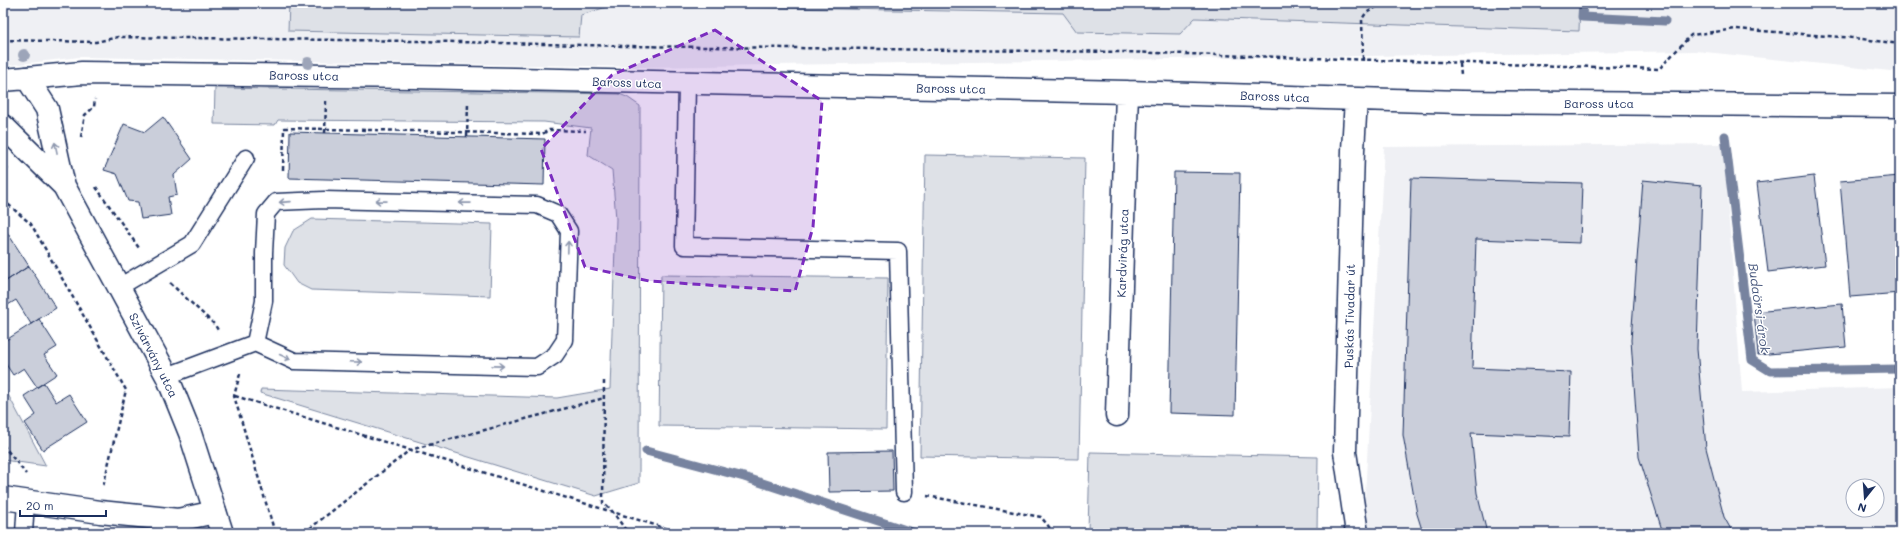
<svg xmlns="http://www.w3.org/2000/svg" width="1903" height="536" font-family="Mali,sans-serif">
<rect width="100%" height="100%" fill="#fff"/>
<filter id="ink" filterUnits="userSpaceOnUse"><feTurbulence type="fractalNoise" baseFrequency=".025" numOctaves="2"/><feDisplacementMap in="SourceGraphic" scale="8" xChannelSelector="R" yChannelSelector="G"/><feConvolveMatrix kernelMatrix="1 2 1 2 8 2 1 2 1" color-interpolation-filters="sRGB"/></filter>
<g filter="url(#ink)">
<!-- built -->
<path fill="#eff0f4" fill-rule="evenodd" d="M3,3H1900V72L1696,51L642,67L80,57L3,66Z
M1723,144L1742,392L1900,387V533H1363L1384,147ZM1853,486H1877V510H1853Z"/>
<!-- green -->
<path fill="#dee1e7" stroke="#7c88a2" d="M289,3H1580L1579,31L1195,18L1180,34L1077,32L1063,13L613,5L581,15L579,37L288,31Z
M215,88L619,94L627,97L640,106L639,483L596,496L260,393L261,389L557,398L610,389L616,219L612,170L588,155L591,128L544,122L278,120L275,125L214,124Z
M925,155L1085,158L1079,459L920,456Z
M312,219L492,224L490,296L311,290L297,283L284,265L285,248L293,231Z
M661,275L888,278L886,429L659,426Z
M3,385L46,466L3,460Z
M1090,452L1318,457L1317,533H1088Z"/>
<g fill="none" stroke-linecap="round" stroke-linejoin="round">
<!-- stream -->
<path stroke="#77839f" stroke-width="9" d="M1583,3L1582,17L1665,21
M1725,136L1752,360L1770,371L1900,369
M646,451L744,477L915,533"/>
</g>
<!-- building -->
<path fill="#caceda" stroke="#1b2f5e" d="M163,117L192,159L174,175L177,195L168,197L171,215L141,219L138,202L128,201L117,174L104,170L124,124L145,132Z
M290,132L545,139L544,185L289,178Z
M1174,172L1240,173L1235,415L1169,413Z
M1814,176L1825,265L1768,272L1757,183Z
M1900,176V293L1850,297L1840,181Z
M1411,178L1582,183L1580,243L1476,239L1472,368L1571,372L1569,437L1471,433L1477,493L1487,533H1423L1417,514L1403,435Z
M1643,180L1702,186L1697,349L1706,448L1724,517L1733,533H1663L1639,457L1631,340Z
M3,226L29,266L3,283Z
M29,266L56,308L31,324L16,300L3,308V283Z
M1842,304L1846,347L1758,355L1754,312Z
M39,319L57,347L44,355L57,374L37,387L24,368L13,375L3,360V342Z
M44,383L56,402L69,394L87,422L43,450L25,423L36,415L24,396Z
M892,451L893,491L829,492L828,452Z"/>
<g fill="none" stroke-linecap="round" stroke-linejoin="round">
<!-- lane casing -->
<g stroke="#1b2f5e" stroke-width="19">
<path id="lane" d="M687,84L684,246L898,251L904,492
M119,287L192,244L246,158
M167,376L255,343L294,361L537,367L555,355L565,340L569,231L558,214L537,205L324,200L276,202L266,214L264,253V301L255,343
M24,533L26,501"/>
</g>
<!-- street casing -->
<g stroke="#1b2f5e" stroke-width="25">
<path id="street" d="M27,78L82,73L414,77L1127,92L1461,102L1900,106
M1356,99L1353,150L1345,452L1357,533
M1117,415L1127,92
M3,498L100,512L178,520L215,512"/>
</g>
<!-- secondary casing -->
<g stroke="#1b2f5e" stroke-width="25">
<path id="secondary" d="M3,80L27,78L47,109L64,186L167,376L190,433L222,533
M3,126L64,186"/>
</g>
<!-- path -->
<path stroke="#1b2f5e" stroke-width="2.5" stroke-dasharray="4 3" stroke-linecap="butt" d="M3,40L96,42L118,37L415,41L624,46L1124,52L1659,69L1691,35L1736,29L1854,38L1900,44
M1363,59L1362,19L1366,13L1383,3
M1460,64L1461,76
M325,133L326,101
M81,137L85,115L94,107L95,99
M467,137L468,103
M283,170L284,128L542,134L549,130L586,131
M3,178L8,167
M96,187L139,248
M3,200L31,224L126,390L103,487
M170,283L215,325L219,332
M240,374L234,396L275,533
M604,381L603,503L612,511L628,533
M235,396L681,533
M3,445L26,474
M927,496L1041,517L1054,533
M304,533L410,450L604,398"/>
<!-- lane -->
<use href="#lane" stroke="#fff" stroke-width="16"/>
<!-- street -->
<use href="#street" stroke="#fff" stroke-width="22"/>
<!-- secondary -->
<use href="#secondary" stroke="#fff" stroke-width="22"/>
</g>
<!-- trees -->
<g fill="#9da5b9">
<circle cx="24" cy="55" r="6"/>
<circle cx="308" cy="63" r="6"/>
</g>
<!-- one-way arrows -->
<defs><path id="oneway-shaft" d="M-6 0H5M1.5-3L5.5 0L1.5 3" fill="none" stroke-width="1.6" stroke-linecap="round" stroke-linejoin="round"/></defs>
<g stroke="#8d97ae">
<use href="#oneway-shaft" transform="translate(56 148) rotate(-102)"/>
<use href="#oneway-shaft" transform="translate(381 201) rotate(-179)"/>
<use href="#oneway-shaft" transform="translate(285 202) rotate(176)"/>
<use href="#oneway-shaft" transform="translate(465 203) rotate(-179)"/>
<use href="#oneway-shaft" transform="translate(568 247) rotate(-88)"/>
<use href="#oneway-shaft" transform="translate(285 357) rotate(25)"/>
<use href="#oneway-shaft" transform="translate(356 362) rotate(2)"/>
<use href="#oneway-shaft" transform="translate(498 366) rotate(1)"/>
</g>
</g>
<!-- marked area -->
<path fill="#7b2cbf" fill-opacity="0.2" stroke="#7b2cbf" stroke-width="3" stroke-dasharray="8 5" stroke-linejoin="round" d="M715,30L822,101L813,227L795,291L649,281L585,267L541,149L612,75Z"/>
<g text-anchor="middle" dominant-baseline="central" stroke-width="3" stroke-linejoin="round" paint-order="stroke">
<!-- street labels -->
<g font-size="12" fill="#1b2f5e" stroke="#fff">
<text transform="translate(304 75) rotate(1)">Baross utca</text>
<text transform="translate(627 82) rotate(2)">Baross utca</text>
<text transform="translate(951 88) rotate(1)">Baross utca</text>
<text transform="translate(1275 96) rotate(2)">Baross utca</text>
<text x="1599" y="103">Baross utca</text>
<text transform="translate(1122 253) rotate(-88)">Kardvirág utca</text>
<text transform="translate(1349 316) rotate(-89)">Puskás Tivadar út</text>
<text transform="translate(154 355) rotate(63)">Szivárvány utca</text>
</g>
<!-- water labels -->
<g font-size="13" font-style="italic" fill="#49597e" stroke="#fff">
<text transform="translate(1760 308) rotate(82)">Budaörsi-árok</text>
</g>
</g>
<!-- margin -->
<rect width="1903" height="536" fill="none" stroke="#fff" stroke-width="16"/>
<rect x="8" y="8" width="1887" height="520" fill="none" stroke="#1b2f5e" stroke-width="1.5" filter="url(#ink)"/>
<!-- north arrow -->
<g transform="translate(1865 498) rotate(197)"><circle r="19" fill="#ffffff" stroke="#a4acbf"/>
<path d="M0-3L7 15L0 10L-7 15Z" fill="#1b2f5e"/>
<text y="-6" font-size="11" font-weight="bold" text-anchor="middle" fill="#1b2f5e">N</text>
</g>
<!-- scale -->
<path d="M20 510v6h86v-6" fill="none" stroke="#1b2f5e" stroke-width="2"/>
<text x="26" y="510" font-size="12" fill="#1b2f5e" stroke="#ffffff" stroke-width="3" paint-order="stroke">20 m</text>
</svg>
